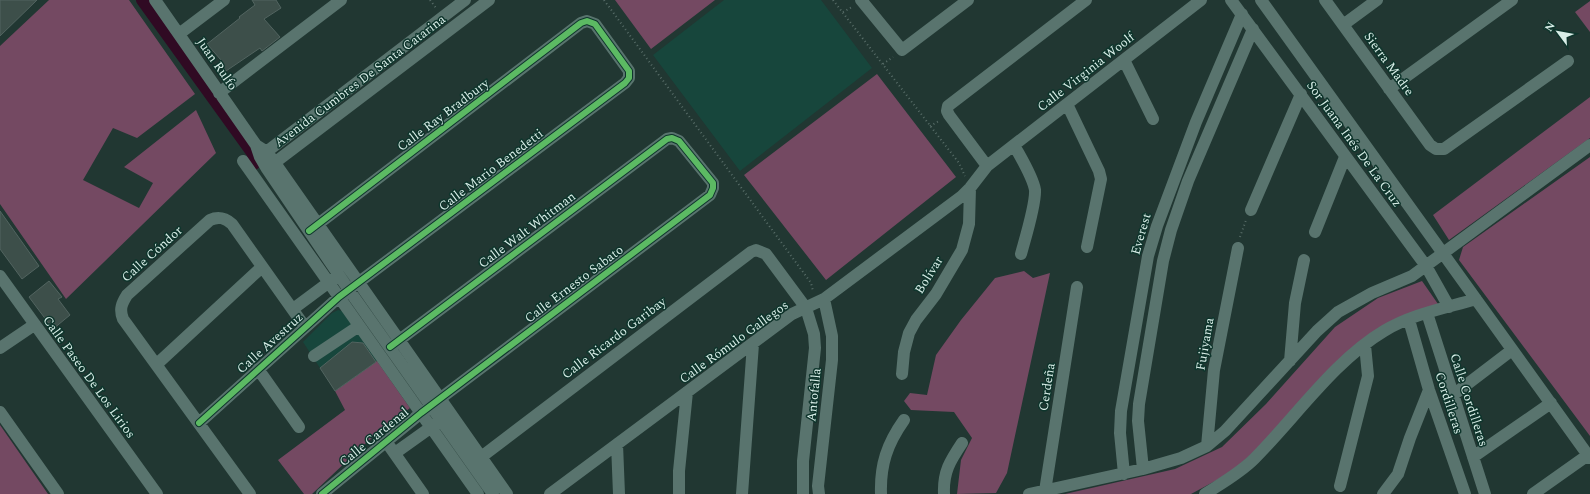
<svg xmlns="http://www.w3.org/2000/svg" width="1590" height="494" font-family="Spectral,serif">
<rect width="100%" height="100%" fill="#213732"/>
<!-- built -->
<path fill="#17463c" d="M724,0H821L872,68L740,171L653,55Z
M338,310L342,311L378,360L335,391L303,342L332,313Z"/>
<!-- green -->
<path fill="#744962" d="M49,0H129L195,94L137,138L113,128L83,180L139,208L153,183L124,167L196,110L216,153L66,299L0,204V46Z
M615,0H715L651,49Z
M1590,1V32L1575,12Z
M877,74L956,177L826,280L744,175Z
M1590,97V138L1449,240L1433,215Z
M1590,157V436L1459,260L1463,247Z
M1024,271L1033,278L1050,273L1007,473L996,493L957,494L961,460L972,438L954,412L911,410L904,401L910,393L927,395L936,355L961,320L995,278Z
M1422,281L1438,304L1386,325L1273,435L1230,473L1191,494H1065L1175,469L1222,447L1266,404L1335,327L1378,298Z
M377,361L410,408L367,442L312,494H304L278,460L345,410L335,391Z
M0,425L48,494H0Z"/>
<g fill="none" stroke-linecap="round" stroke-linejoin="round">
<!-- canal -->
<path stroke="#300a23" stroke-width="12" d="M142,0L253,154L254,164"/>
</g>
<!-- building -->
<path fill="#3d4f4a" stroke="#526460" d="M0,0H37L0,36Z
M252,0H276L281,8L264,19L280,37L262,51L260,48L226,71L219,62L221,60L207,44L240,18L239,17L255,5Z
M0,211L39,266L22,279L0,249Z
M49,281L62,297L58,299L70,315L53,329L29,297Z
M352,342L363,343L376,362L335,391L320,368Z"/>
<g fill="none" stroke-linecap="round" stroke-linejoin="round">
<!-- path -->
<path stroke="#586d68" stroke-width="2" stroke-dasharray="1 3" stroke-linecap="butt" d="M430,0L436,8
M604,0L811,283L813,291
M833,0L959,163L965,176
M843,12L852,7
M883,64L893,57
M930,126L939,121
M1240,237L1246,220"/>
<!-- minor -->
<path stroke="#59746e" stroke-width="12" d="M155,0L256,145L260,157L267,169L349,290L493,494
M861,0L902,50L968,0
M1231,0L1426,266L1449,307
M1261,0L1590,458
M1325,0L1430,145L1436,149H1444L1568,61
M1343,25L1377,0
M179,34L224,0
M1124,60L1153,119
M1389,89L1512,0
M219,93L341,0
M1067,104L1099,171L1101,179L1087,247
M256,145L267,152L275,163L507,494
M1014,145C1021,158 1033,177 1035,190C1036,204 1025,239 1021,254
M261,156L465,0
M243,161L478,494
M987,166L949,115L947,111L948,106L1086,0
M269,167L489,0
M1251,210L1301,94
M1315,232L1345,157
M0,276L157,494
M293,309L336,277
M1427,313L1485,494
M1409,320L1429,390L1465,494
M0,348L34,325
M314,356L359,326
M1290,361L1295,303L1304,260
M157,364L262,267
M258,369L299,427
M902,374L904,352L909,333L916,320L936,294L962,250L969,224L970,188
M1453,395L1512,350
M0,412L58,494
M199,423L339,297L625,83L629,78V71L595,24L587,21L581,23L309,231
M617,444L619,494
M1207,446L1214,370L1238,248
M390,447L423,494
M395,453L437,423
M1473,457L1551,403
M472,464L751,252L756,250L766,254L806,308L814,334L815,348L803,461V494
M1143,469L1138,421L1139,404L1163,261L1171,230L1188,181L1253,29
M1124,474L1120,433L1121,411L1148,256L1157,226L1196,122L1242,14
M1340,486L1368,376L1365,345
M1045,491L1077,287
M250,494L123,319C119,309 122,303 127,295L210,220C219,216 225,218 232,224L305,327
M322,494L421,413L710,195L713,188V183L679,141L672,138L667,139L390,347
M550,494L792,314L824,299L962,196L970,188L987,166L1201,0
M679,494V471L687,392
M742,494L753,344
M819,494L818,486L832,360V336L824,299
M881,494C880,465 887,444 904,420
M944,494C943,472 950,461 962,443
M1029,494L1143,469L1181,458L1207,446L1225,431L1317,331L1338,312L1372,293L1412,276L1590,145
M1205,494C1222,483 1240,473 1254,459C1295,418 1335,360 1384,331C1412,314 1446,308 1476,299
M1383,494L1398,474L1410,438L1429,390
M1533,494L1588,455"/>
<!-- cycleway casing -->
<g stroke="#0e352c" stroke-width="8">
<path id="cycleway" d="M199,423L339,297L625,83L629,78V71L595,24L587,21L581,23L309,231
M322,494L421,413L710,195L713,188V183L679,141L672,138L667,139L390,347"/>
</g>
<!-- cycleway -->
<use href="#cycleway" stroke="#5cba63" stroke-width="6"/>
</g>
<g text-anchor="middle" dominant-baseline="central" stroke-width="3" stroke-linejoin="round" paint-order="stroke">
<!-- street labels -->
<g font-size="13" fill="#d9eee8" stroke="#0e352c">
<text transform="translate(217 64) rotate(55)">Juan Rulfo</text>
<text transform="translate(1389 64) rotate(54)">Sierra Madre</text>
<text transform="translate(1086 72) rotate(-38)">Calle Virginia Woolf</text>
<text transform="translate(360 81) rotate(-37)">Avenida Cumbres De Santa Catarina</text>
<text transform="translate(443 115) rotate(-37)">Calle Ray Bradbury</text>
<text transform="translate(1354 144) rotate(54)">Sor Juana Inés De La Cruz</text>
<text transform="translate(491 170) rotate(-37)">Calle Mario Benedetti</text>
<text transform="translate(527 230) rotate(-37)">Calle Walt Whitman</text>
<text transform="translate(1141 234) rotate(-74)">Everest</text>
<text transform="translate(152 254) rotate(-42)">Calle Cóndor</text>
<text transform="translate(929 275) rotate(-58)">Bolívar</text>
<text transform="translate(574 284) rotate(-37)">Calle Ernesto Sabato</text>
<text transform="translate(614 338) rotate(-37)">Calle Ricardo Garibay</text>
<text transform="translate(734 342) rotate(-36)">Calle Rómulo Gallegos</text>
<text transform="translate(270 343) rotate(-42)">Calle Avestruz</text>
<text transform="translate(1205 344) rotate(-80)">Fujiyama</text>
<text transform="translate(89 377) rotate(54)">Calle Paseo De Los Lirios</text>
<text transform="translate(1047 387) rotate(-81)">Cerdeña</text>
<text transform="translate(814 395) rotate(-84)">Antofalla</text>
<text transform="translate(1469 400) rotate(72)">Calle Cordilleras</text>
<text transform="translate(1449 403) rotate(72)">Cordilleras</text>
<text transform="translate(374 437) rotate(-39)">Calle Cardenal</text>
</g>
</g>
<!-- north arrow -->
<g transform="translate(1558 32) rotate(302)" stroke="#0e352c" stroke-width="3" paint-order="stroke">
<path d="M0-3L7 15L0 10L-7 15Z" fill="#d9eee8"/>
<text y="-6" font-size="11" font-weight="bold" text-anchor="middle" fill="#d9eee8">N</text>
</g>
</svg>
